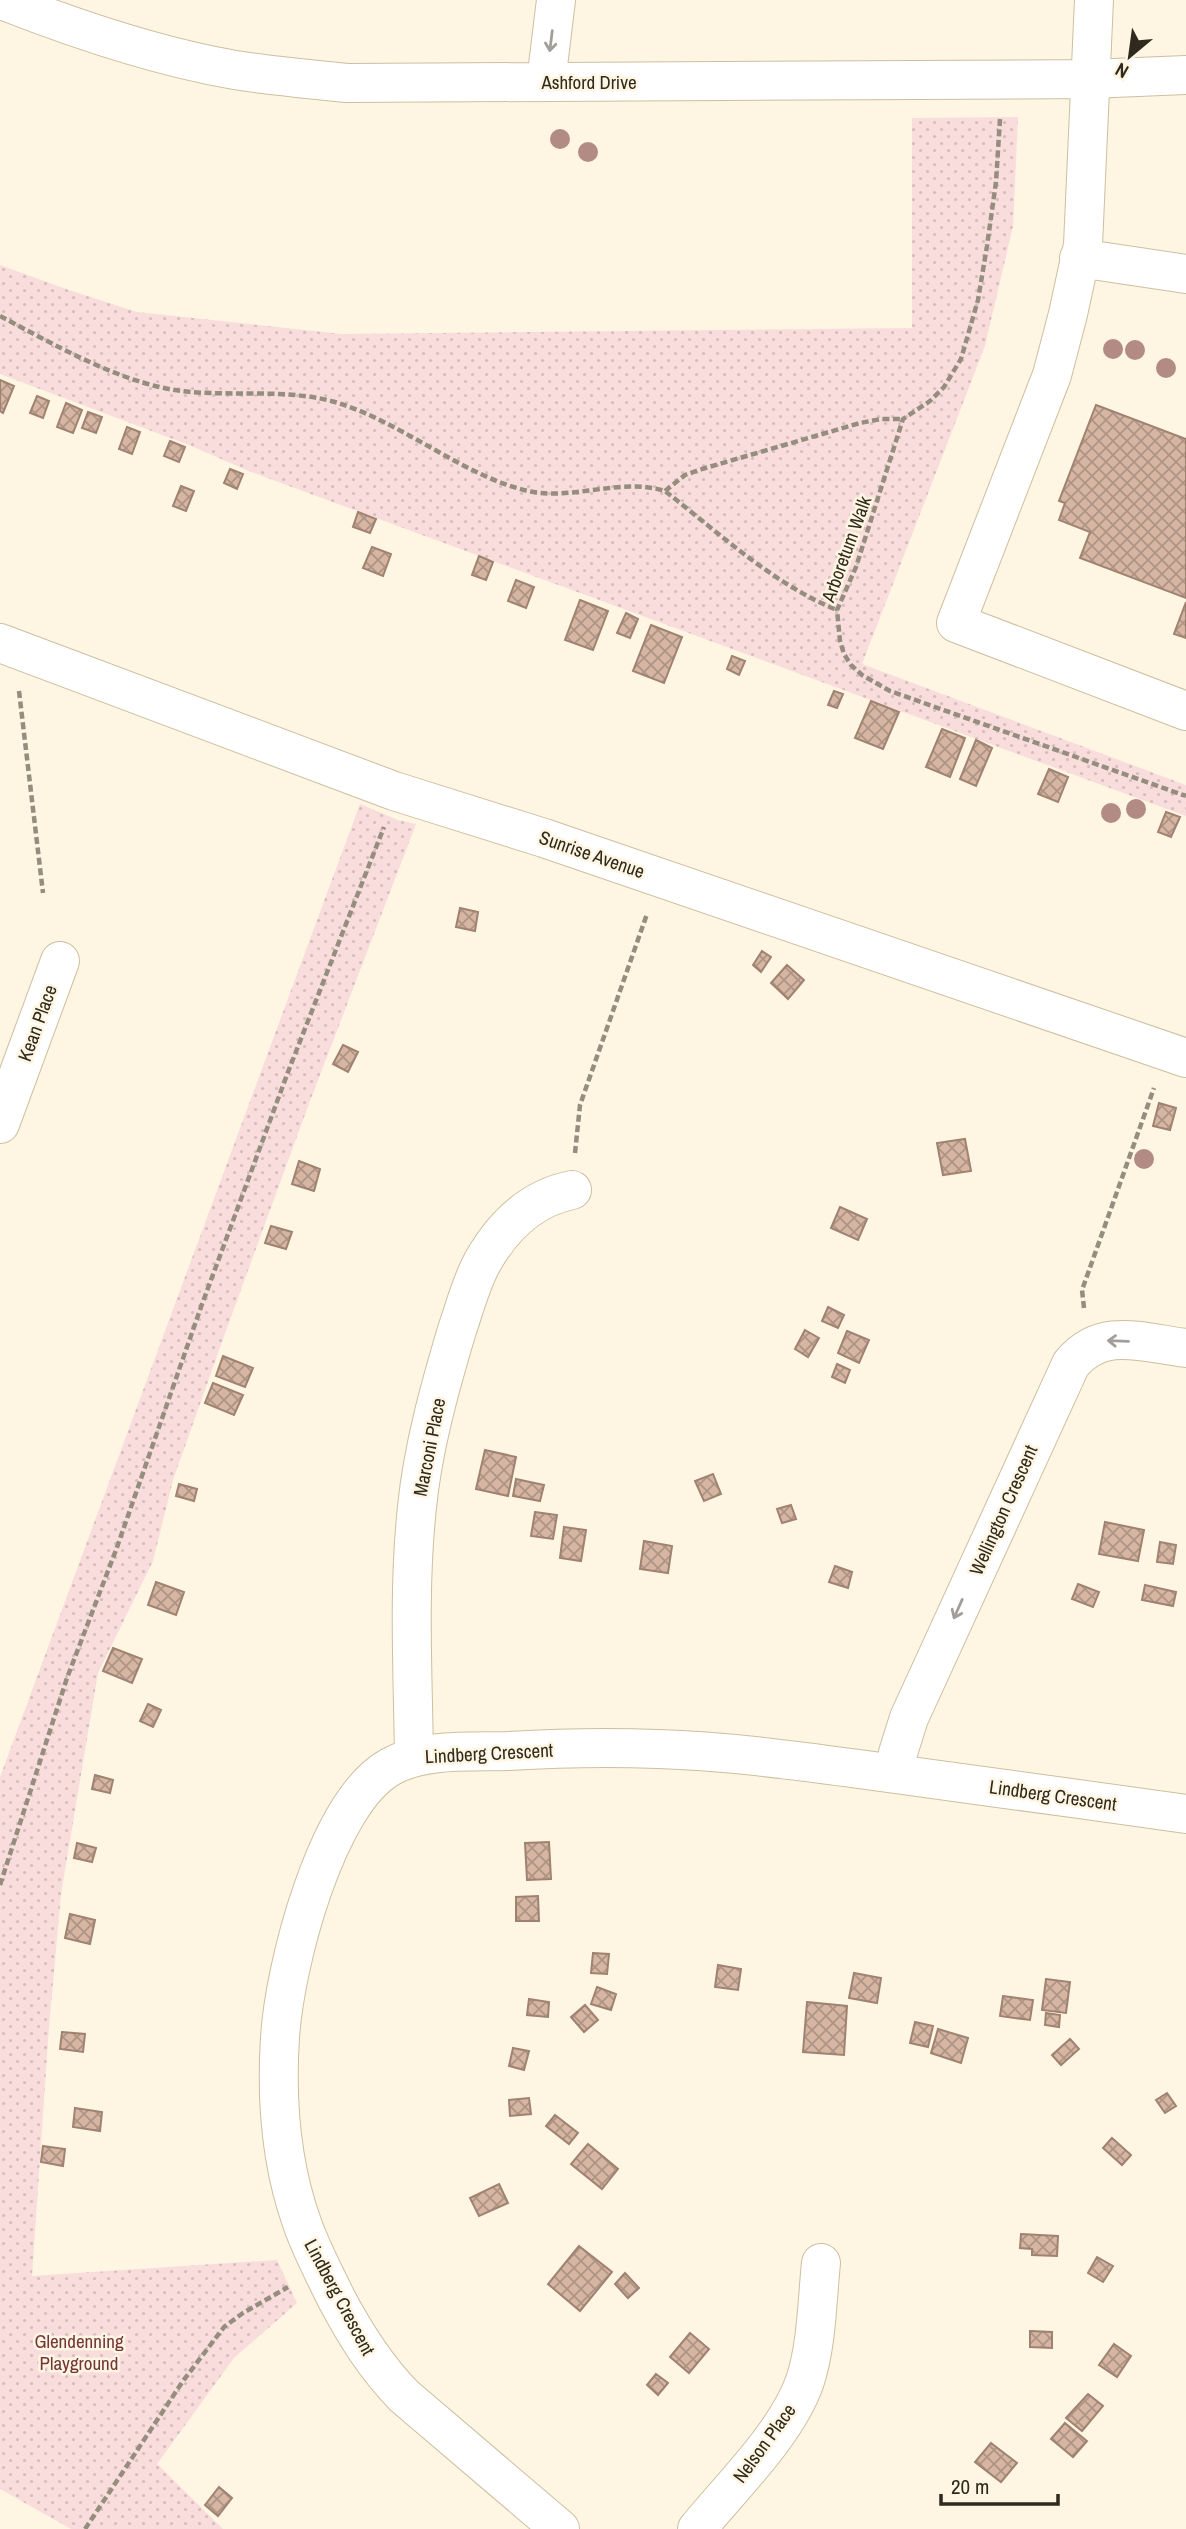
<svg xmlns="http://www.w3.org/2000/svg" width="1186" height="2529" font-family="'Archivo Narrow',sans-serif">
<defs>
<pattern id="park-dots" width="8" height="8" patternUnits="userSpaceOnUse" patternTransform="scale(1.75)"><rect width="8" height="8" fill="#f9dddd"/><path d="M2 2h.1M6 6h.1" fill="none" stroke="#d6bebd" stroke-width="1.8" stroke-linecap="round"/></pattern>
<pattern id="building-cross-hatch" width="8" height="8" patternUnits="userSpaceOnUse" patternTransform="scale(1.75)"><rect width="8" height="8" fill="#d6b6a3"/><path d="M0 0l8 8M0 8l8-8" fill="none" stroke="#ae9484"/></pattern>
</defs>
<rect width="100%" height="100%" fill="#fef5e2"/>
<!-- park -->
<path fill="url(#park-dots)" d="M1018,117L1013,226L985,346L862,664L1186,785V816L251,472L189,445L0,374V265L69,290L137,312L341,334L912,328V118Z
M360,804L398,820L416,824L307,1109L223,1339L173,1480L153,1561L98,1673L61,1894L49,2027L32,2276L277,2260L297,2303L234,2358L157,2464L223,2529H71L0,2489V1777Z"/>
<!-- building -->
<path fill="url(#building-cross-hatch)" stroke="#9f8270" stroke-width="2" d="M0,380L14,386L3,413L0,411Z
M37,396L49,401L43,418L30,413Z
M66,403L82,410L73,433L57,427Z
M1096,405L1186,439V598L1080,558L1090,532L1059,520L1065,503L1059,501Z
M88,412L102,417L96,433L82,428Z
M127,427L140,432L132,454L119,449Z
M170,441L185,447L179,462L164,456Z
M230,469L243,474L237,489L224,483Z
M181,486L194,491L186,511L173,506Z
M358,512L376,519L370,533L353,527Z
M372,547L391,554L383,576L363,568Z
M479,556L493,562L486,580L472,575Z
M516,580L534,587L526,608L508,601Z
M580,600L608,611L593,650L565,640Z
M1186,602V638L1174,634Z
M626,613L638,619L630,638L617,633Z
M651,625L682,637L664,683L633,671Z
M732,656L745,661L739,675L727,669Z
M834,691L843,694L837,708L828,705Z
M871,701L899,712L883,749L855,738Z
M942,729L965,738L950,777L926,767Z
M976,740L992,748L976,786L960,779Z
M1049,769L1068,777L1058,802L1038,794Z
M1166,812L1180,817L1171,837L1158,832Z
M460,908L478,912L475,931L456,927Z
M762,951L771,957L761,972L753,965Z
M787,965L804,980L788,999L771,983Z
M343,1045L358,1052L348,1072L333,1064Z
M1159,1103L1176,1108L1170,1130L1153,1126Z
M965,1139L971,1171L943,1175L937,1143Z
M299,1161L320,1169L314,1191L292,1184Z
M840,1207L867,1219L858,1240L831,1228Z
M271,1226L292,1232L286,1249L265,1243Z
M828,1307L844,1315L838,1328L822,1321Z
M805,1330L819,1338L808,1357L795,1349Z
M847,1331L869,1340L859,1363L838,1353Z
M223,1356L253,1368L245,1387L216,1376Z
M837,1364L850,1370L845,1383L832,1377Z
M213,1383L243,1395L234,1415L205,1403Z
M485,1450L516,1457L508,1496L476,1489Z
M713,1474L721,1494L704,1501L695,1481Z
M516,1479L544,1485L540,1501L513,1496Z
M179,1484L197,1489L194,1501L176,1496Z
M791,1505L796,1519L782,1523L777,1509Z
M535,1512L557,1515L553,1539L531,1536Z
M1105,1522L1144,1530L1138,1561L1099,1554Z
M564,1527L586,1530L581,1561L560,1558Z
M644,1541L672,1546L668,1573L640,1569Z
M1160,1542L1176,1545L1173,1564L1157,1562Z
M835,1566L852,1572L848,1588L829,1582Z
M156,1582L184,1592L176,1615L148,1605Z
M1078,1584L1099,1592L1093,1607L1072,1599Z
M1145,1585L1176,1592L1173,1606L1142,1600Z
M113,1648L142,1659L132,1683L103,1671Z
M148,1704L161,1710L153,1727L140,1721Z
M95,1775L113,1780L110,1793L92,1789Z
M549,1842L551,1879L527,1880L525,1843Z
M77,1843L96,1848L92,1862L74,1858Z
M538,1896L539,1921H516V1897Z
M70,1914L95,1920L90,1944L65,1938Z
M593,1953L609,1954L607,1974L591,1973Z
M718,1965L741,1969L738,1990L715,1987Z
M854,1973L881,1978L877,2003L849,1998Z
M1046,1979L1070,1982L1066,2013L1042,2010Z
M597,1987L616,1994L611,2010L591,2004Z
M1003,1996L1033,2000L1030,2020L1000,2016Z
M529,1999L549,2002L548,2017L527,2015Z
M807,2002L847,2006L844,2055L803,2052Z
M585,2005L598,2020L584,2032L571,2017Z
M1046,2013L1060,2015L1059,2027L1045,2025Z
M915,2022L933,2026L928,2047L910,2043Z
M938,2029L968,2038L961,2063L931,2053Z
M62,2032L85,2034L83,2052L60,2049Z
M1070,2039L1079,2049L1061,2065L1052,2055Z
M513,2048L529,2051L524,2070L509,2066Z
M1167,2093L1176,2106L1165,2113L1156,2100Z
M529,2098L531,2114L510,2116L509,2100Z
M75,2108L102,2112L100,2131L73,2127Z
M555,2115L578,2133L569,2144L546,2126Z
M1112,2138L1131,2155L1122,2165L1103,2148Z
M588,2144L618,2169L602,2189L571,2164Z
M43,2146L65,2149L63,2166L41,2162Z
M499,2184L508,2203L479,2216L470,2198Z
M1021,2234L1058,2236L1057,2256L1032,2255V2249L1020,2248Z
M579,2246L612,2272L580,2311L548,2284Z
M1097,2257L1113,2266L1103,2282L1088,2273Z
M625,2273L639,2288L628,2298L615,2284Z
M1030,2331L1052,2332V2348L1030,2347Z
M690,2333L709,2349L689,2373L670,2357Z
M1114,2344L1131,2356L1117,2377L1099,2365Z
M656,2374L668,2383L658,2395L647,2385Z
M1088,2394L1103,2406L1082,2431L1066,2418Z
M1065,2423L1087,2441L1073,2457L1051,2439Z
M991,2443L1017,2463L1001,2482L975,2462Z
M219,2487L232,2498L218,2516L205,2505Z"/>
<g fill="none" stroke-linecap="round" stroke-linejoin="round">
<!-- minor casing -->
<g stroke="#cdbfa0" stroke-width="40">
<path id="minor" d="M2,0C78,30 155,56 235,70C272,76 310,79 347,83L1090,79L1186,75
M1094,0L1083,245L1068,314L1052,375L956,623L1186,711
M546,82L556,0
M1079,258L1186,274
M0,643L394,791L544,838L1186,1058
M0,1124L60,961
M414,1757C413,1674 408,1590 417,1507C423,1447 440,1387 457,1330C465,1307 471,1282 483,1261C503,1226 532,1198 572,1190
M896,1774L898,1753L909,1718L1071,1364C1102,1326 1143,1343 1186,1348
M560,2529L404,2396C375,2366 355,2334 336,2298C324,2273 311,2249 302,2223C281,2164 276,2100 280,2038C284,1968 326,1803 390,1767C423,1748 471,1752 508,1751C558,1748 608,1747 658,1749C725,1751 792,1760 859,1769C968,1783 1077,1799 1186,1814
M697,2529C732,2486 787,2433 805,2381C817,2344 817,2301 821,2263"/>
</g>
<!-- path -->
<path stroke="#958d7e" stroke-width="4.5" stroke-dasharray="7 3.5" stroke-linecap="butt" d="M1000,119L996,182L987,246L978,300L961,359L944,387L930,401L903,419L856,567L837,610L840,641L844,654L851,665L862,675L890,691L1186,796
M0,316C55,345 120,383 181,391C232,397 286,388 335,402C402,422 463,476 528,491C574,501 620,477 665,491C719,533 773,584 837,610
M665,491L685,475L702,469L860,423L881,419H903
M19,691L43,893
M575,1153L580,1105L647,914
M1084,1308L1082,1290L1154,1088
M0,1885L67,1678L116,1550L201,1307L288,1072L384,827
M85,2529L183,2381L224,2327L243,2313L288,2287"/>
<!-- minor -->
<use href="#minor" stroke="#fff" stroke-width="38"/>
</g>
<!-- trees -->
<g fill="#b18b84">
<circle cx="560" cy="139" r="10"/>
<circle cx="588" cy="152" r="10"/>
<circle cx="1113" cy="349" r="10"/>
<circle cx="1135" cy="350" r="10"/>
<circle cx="1166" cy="368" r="10"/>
<circle cx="1136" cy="809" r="10"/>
<circle cx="1111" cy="813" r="10"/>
<circle cx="1144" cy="1159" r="10"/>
</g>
<!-- one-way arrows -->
<defs><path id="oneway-shaft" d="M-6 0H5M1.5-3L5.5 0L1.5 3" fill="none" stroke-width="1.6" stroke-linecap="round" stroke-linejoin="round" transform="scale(1.75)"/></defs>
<g stroke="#a29f9a">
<use href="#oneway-shaft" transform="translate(551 41) rotate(97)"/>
<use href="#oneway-shaft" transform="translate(1118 1341) rotate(-178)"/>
<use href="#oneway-shaft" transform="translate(958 1609) rotate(114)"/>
</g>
<g text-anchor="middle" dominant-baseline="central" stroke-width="5" stroke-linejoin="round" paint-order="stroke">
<!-- street labels -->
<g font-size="19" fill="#302a1e" stroke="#fef5e2">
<text x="589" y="82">Ashford Drive</text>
<text transform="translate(846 549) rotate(-70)">Arboretum Walk</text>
<text transform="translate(592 854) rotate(19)">Sunrise Avenue</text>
<text transform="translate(37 1023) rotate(-70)">Kean Place</text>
<text transform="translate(429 1447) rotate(-79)">Marconi Place</text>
<text transform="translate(1003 1510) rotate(-66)">Wellington Crescent</text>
<text transform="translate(489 1753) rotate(-3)">Lindberg Crescent</text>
<text transform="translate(1053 1795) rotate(8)">Lindberg Crescent</text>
<text transform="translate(340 2297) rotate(62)">Lindberg Crescent</text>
<text transform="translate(764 2443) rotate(-54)">Nelson Place</text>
</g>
<!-- park labels -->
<g font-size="19" fill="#723538" stroke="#fef5e2">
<text x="79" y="2341">Glendenning<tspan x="79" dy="22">Playground</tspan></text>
</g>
</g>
<!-- north arrow -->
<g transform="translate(1130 56) rotate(209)" stroke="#fef5e2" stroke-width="5" paint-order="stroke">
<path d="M0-5L12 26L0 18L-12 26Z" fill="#302a1e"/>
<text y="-10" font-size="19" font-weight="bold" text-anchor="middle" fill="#302a1e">N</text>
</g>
<!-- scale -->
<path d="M941 2494v10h117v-10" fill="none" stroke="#302a1e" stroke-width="3.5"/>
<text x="951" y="2494" font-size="21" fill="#302a1e" stroke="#fef5e2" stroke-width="5" paint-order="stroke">20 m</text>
</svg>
